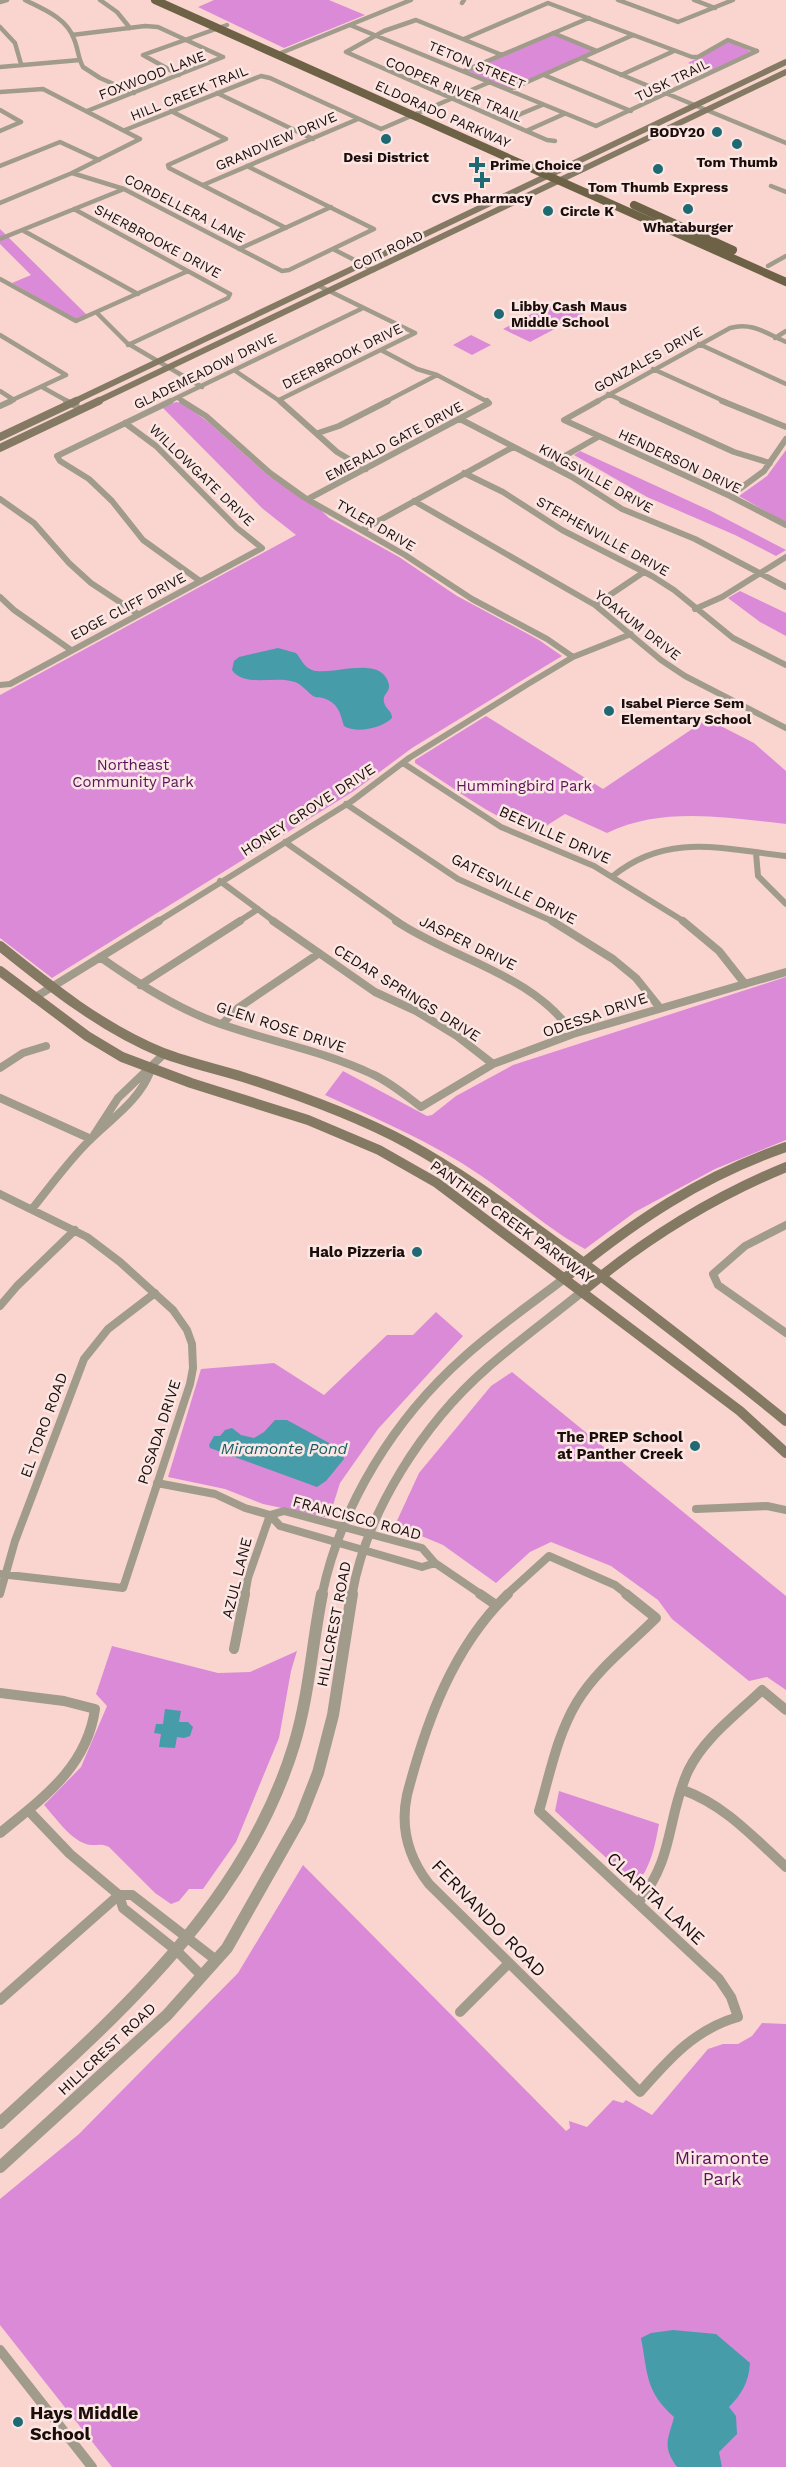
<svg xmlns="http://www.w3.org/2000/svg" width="786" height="2467" font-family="'Work Sans',sans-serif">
<rect width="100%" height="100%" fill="#fad5d0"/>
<!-- green -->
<path fill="#db8ad8" d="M214,0H329L365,15L284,48L198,7Z
M553,35L594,51L509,89L468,71Z
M730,41L752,52L709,71L688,63Z
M0,229L87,315L75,319L12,283L31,275L0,244Z
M558,300L585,313L530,342L503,329Z
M471,335L491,345L472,355L453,345Z
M176,402L182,403L207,421L269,476L320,509L329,518L399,557L457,596L539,640L562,656L412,748L354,791L52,978L0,938V695L296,535L263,509L163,408Z
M786,450V523L739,496L767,476Z
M580,451L711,511L786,550L776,556L735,535L647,497L574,455Z
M740,591L786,613V636L760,622L728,598Z
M486,716L603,789L707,719L754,743L786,771V824C727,818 663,806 607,833L565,814L535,833C492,818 454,788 415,763V760Z
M786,977V1140L715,1169L635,1212L585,1249C547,1229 516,1199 480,1175C432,1142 377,1119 325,1095L343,1071L427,1116L432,1115L456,1096L513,1065Z
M436,1312L463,1336L378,1429L340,1483L329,1518L263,1504L225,1489L168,1477L201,1369L274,1363L324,1395L387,1335H413Z
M512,1372L786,1596V1690L767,1677L749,1681L672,1619L658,1600L611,1566L551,1542L530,1552L496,1583L443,1545L395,1525L419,1473L491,1386Z
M112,1646L218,1673L250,1672L297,1651L291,1671L279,1738L236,1842L203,1889H189L179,1901L171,1904L155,1893L109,1847C100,1842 94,1847 86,1844C70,1839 55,1817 44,1805L81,1767L107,1706L96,1694Z
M559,1791L659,1824C655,1846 651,1867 636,1885L555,1811Z
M303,1865L566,2131L570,2128L569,2121L587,2127L613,2100L623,2103L626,2100L652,2115L708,2049L723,2044H738L752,2036L762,2023L786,2024V2467H112L0,2325V2199L79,2134L238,1973Z"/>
<!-- water -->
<path fill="#469ca8" d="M278,648L296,653C302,660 303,666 312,670C331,677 382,653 389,685C390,693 382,694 384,702C385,709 392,710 392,718C382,728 357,734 344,726C340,712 338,703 323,698C320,697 316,698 313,696C307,692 303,685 295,682C275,675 244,688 232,670L234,661L239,657Z
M275,1420H287L342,1450L344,1459L326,1481L317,1487L210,1448L209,1445L214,1436H220L225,1430L232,1428L241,1435L254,1438L264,1432Z
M165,1709L181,1711L179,1722H188L193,1727L190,1736L184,1738L177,1737L175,1748L159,1747L161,1734L154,1733L156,1724H163Z
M673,2330L716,2334L750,2363C749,2381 742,2394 729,2407L736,2416L737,2434L719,2452L722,2467H677C662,2446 668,2440 674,2417C645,2391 648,2374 641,2338L651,2333Z"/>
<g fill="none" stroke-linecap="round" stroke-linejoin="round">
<!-- minor-far3 -->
<path stroke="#a19b8b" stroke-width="4.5" d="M25,0C43,9 67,18 74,39C78,48 78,58 83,67L100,78L134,93
M100,0L117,12L130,28
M618,0L678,22L733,0
M694,0L715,8
M0,2L7,0
M462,3L464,0
M350,25L596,126L757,51
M0,27L15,43L21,64
M553,33L597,51
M72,35L145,26L158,27L223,57
M464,39L548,3L692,57H698L728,40L757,51
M276,55L411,0
M502,55L416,20L384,31L346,52L547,140L555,141
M581,58L786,143
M0,67L80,60
M464,71L589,18
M179,75L143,55L227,25
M544,75L631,111
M621,75L674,51
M509,90L633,35
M0,92L43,89L140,139L72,173L0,203
M217,93L313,139
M0,110L21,122L0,131
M87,111L223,57
M171,111L226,139L168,165L169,168L286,228
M504,121L542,105
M125,130L261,76L270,78L381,129L490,82
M526,131L564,114
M0,166L60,142L99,160
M72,173L124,189L282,271L289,270L374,229L247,166
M203,185L358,119
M771,186L786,192
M74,209L230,294L228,298L128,345
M24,231L138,294
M0,239L124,189
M239,249L331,207
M333,249L374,270
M768,266L786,256
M0,279L76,321
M317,285L415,333
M97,313L127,343L202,387
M76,321L188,271
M0,335L66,375
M775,338L786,331
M699,344L786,384
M381,350L417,369L437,375L488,402
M653,369L726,402
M234,370L281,402
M42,387L69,402
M0,391L14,400
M608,394L626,402
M178,398L184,402
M279,400L415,333
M8,402L66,375
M168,402L363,308
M385,402L437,375
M596,402L730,328C752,322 766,333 786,342"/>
<!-- minor-far2 -->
<path stroke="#a19b8b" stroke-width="6" d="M66,401L81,409
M171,401L57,456L60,461L89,479L112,501L143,540L200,581
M182,401L206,416L270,473L305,498L405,555L472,599L547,639L573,657
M280,401L337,452L366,469
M598,401L564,420L730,496L786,525
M622,401L734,452L770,463
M722,401L786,427
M0,406L11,401
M460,419L572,477L622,509L695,539L786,587
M318,433L339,426L388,401
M549,465L598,437
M464,473L503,492L562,530L652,576L674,590L733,638L786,665
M730,496L764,471L786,439
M0,499L34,523L69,563L91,583L138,614
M308,499L489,403L487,401
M414,501L595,605L661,660L685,676L786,728
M362,530L513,447
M0,597L14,610L71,650
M595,605L644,572
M695,609L722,597L786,557
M0,685L10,684L262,548L237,528L156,446L125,423
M403,763L501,827L594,866L685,922
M346,804L458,879L554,922
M285,842L399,922
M756,853L758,876L786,904
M613,876C667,832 723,849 786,856
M220,881L275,922
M157,922L352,801L409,758L528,684L573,657L631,634
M238,922L258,909"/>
<!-- minor-far1 -->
<path stroke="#a19b8b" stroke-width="8" d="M273,921L375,992L416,1011L457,1036L493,1064
M396,921C452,959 535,975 573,1034
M552,921L613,959L636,978L660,1008
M683,921L719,951L745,984
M100,957C134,981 168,1003 207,1019C261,1040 319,1049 372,1074C390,1082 405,1095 421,1107L493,1064L573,1034L786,972
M140,985L240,921
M34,998L159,921
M222,1024L238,1008L318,954
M0,1068L23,1053L46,1046
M0,1098L91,1139
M94,1135L118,1098L165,1053
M0,1194L87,1237L120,1262L173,1310L187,1330L192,1344L193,1368L190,1384L123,1588L0,1574
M32,1209C49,1188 65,1166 83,1147C107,1121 138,1104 151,1070
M786,1225L745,1246L713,1274L718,1285L786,1333
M0,1306L17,1286L75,1230
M157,1483L215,1494L245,1508L270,1515L280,1526L422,1567L435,1563
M696,1509L767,1506L786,1510
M270,1515L284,1511L422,1548L435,1563L482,1595
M0,1594L15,1541L84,1359L108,1329L155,1293
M245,1595L248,1578L270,1515
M506,1595L549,1556L615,1585L628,1595"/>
<!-- minor -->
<path stroke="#a19b8b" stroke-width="10" d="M480,1594L496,1605
M508,1594C453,1647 426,1722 407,1795C400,1828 408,1857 429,1884L640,2092C669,2059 695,2029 738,2017L731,1997L719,1979L539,1811C550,1774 557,1735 577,1702C597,1669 629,1645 656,1618L626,1594
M234,1649L245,1594
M0,1693L64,1701L95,1709C87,1767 43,1798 0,1833
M683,1790C725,1805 754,1838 786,1867
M28,1810L70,1854L119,1895L123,1908L177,1951L202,1976
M119,1895H132L216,1960
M638,1903C675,1857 666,1820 688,1771C704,1738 736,1715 762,1690L786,1710
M0,2000L119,1895
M460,2012L509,1963
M0,2350L92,2467"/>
<!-- tertiary-far1 -->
<path stroke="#a19b8b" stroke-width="9" d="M322,1595C341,1504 395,1418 464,1357C496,1328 531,1304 565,1278
M352,1595C366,1512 424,1423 487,1368C518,1341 551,1317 583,1291"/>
<!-- tertiary -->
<path stroke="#a19b8b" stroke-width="12" d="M0,2123C119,2014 245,1905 294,1745C309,1696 312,1644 322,1594
M0,2167L167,2015L227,1948L300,1819L318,1773L333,1715L352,1594"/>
<!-- secondary-far2 -->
<path stroke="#847a63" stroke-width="6" d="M73,402L786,62
M96,402L786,72"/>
<!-- secondary-far1 -->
<path stroke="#847a63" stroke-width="8" d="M0,437L76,401
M0,448L99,401"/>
<!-- secondary -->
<path stroke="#847a63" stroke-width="10" d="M0,946C51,987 102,1028 163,1053C189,1063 217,1069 243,1077C299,1095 355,1115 407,1143C466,1175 519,1216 573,1255C645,1309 716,1364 786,1421
M0,971L87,1036L122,1057L191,1083L308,1120L379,1150L437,1183L740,1411L786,1453
M565,1278C635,1221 700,1177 786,1147
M583,1291C645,1239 711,1198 786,1167"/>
<!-- primary -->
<path stroke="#6e6246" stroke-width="8" d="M155,0L786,282
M634,205L733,250"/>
</g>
<!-- markers -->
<g fill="#1f6973" stroke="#fae7e4" stroke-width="2">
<circle cx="717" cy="132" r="6"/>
<circle cx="386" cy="139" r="6"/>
<circle cx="737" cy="144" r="6"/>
<path d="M474 156h6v6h6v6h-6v6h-6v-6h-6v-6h6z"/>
<circle cx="658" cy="169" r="6"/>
<path d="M479 171h6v6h6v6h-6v6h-6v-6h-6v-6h6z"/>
<circle cx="688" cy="209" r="6"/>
<circle cx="548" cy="211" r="6"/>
<circle cx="499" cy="314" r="6"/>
<circle cx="609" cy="711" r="6"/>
<circle cx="417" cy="1252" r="6"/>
<circle cx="695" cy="1446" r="6"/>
<circle cx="18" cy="2422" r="6"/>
</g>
<g text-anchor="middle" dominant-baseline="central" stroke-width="5" stroke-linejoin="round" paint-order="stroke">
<!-- far-street labels -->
<g font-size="14" fill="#1c0d0b" stroke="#fae7e4">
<text transform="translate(477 65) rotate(23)">TETON STREET</text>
<text transform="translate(152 75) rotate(-21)">FOXWOOD LANE</text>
<text transform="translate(672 80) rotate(-26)">TUSK TRAIL</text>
<text transform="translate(454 89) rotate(23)">COOPER RIVER TRAIL</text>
<text transform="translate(189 93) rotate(-22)">HILL CREEK TRAIL</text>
<text transform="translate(443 114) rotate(24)">ELDORADO PARKWAY</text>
<text transform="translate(276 141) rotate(-23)">GRANDVIEW DRIVE</text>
<text transform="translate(185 208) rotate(27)">CORDELLERA LANE</text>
<text transform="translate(158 241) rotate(28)">SHERBROOKE DRIVE</text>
<text transform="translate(388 250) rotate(-25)">COIT ROAD</text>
<text transform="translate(342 356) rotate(-26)">DEERBROOK DRIVE</text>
<text transform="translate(648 359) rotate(-29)">GONZALES DRIVE</text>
<text transform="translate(205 371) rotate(-26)">GLADEMEADOW DRIVE</text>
<text transform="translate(394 441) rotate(-28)">EMERALD GATE DRIVE</text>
<text transform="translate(680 461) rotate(25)">HENDERSON DRIVE</text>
<text transform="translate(202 475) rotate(44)">WILLOWGATE DRIVE</text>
<text transform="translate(596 478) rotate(29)">KINGSVILLE DRIVE</text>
<text transform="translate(376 525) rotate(30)">TYLER DRIVE</text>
<text transform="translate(603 536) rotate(29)">STEPHENVILLE DRIVE</text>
<text transform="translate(128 606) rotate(-28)">EDGE CLIFF DRIVE</text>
<text transform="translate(638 625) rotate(38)">YOAKUM DRIVE</text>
</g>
<!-- far-poi labels -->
<g font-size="14" font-weight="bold" fill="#1c0d0b" stroke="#fae7e4">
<text x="705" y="132" text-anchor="end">BODY20</text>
<text x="386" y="157">Desi District</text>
<text x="737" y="162">Tom Thumb</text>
<text x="490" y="165" text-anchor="start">Prime Choice</text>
<text x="658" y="187">Tom Thumb Express</text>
<text x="482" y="198">CVS Pharmacy</text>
<text x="560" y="211" text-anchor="start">Circle K</text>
<text x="688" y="227">Whataburger</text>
<text x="511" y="306" text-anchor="start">Libby Cash Maus<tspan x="511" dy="16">Middle School</tspan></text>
<text x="621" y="703" text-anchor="start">Isabel Pierce Sem<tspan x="621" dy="16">Elementary School</tspan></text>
</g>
<!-- park labels -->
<g font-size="15" fill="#5b125b" stroke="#fae7e4">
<text x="133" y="765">Northeast<tspan x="133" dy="17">Community Park</tspan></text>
<text x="524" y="786">Hummingbird Park</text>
</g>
<!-- street labels -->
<g font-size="15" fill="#1c0d0b" stroke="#fae7e4">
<text transform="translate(308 810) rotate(-33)">HONEY GROVE DRIVE</text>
<text transform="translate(555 835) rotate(24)">BEEVILLE DRIVE</text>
<text transform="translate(514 889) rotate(27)">GATESVILLE DRIVE</text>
<text transform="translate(468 943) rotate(26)">JASPER DRIVE</text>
<text transform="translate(407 993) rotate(32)">CEDAR SPRINGS DRIVE</text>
<text transform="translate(595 1015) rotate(-19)">ODESSA DRIVE</text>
<text transform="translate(281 1027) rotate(18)">GLEN ROSE DRIVE</text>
<text transform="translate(512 1222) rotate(36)">PANTHER CREEK PARKWAY</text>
<text transform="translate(44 1425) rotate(-70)">EL TORO ROAD</text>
<text transform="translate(159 1432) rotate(-72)">POSADA DRIVE</text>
<text transform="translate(357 1518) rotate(15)">FRANCISCO ROAD</text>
<text transform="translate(237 1578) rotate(-76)">AZUL LANE</text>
<text transform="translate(334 1624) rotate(-79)">HILLCREST ROAD</text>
<text transform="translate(107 2049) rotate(-43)">HILLCREST ROAD</text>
</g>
<!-- poi labels -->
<g font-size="15" font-weight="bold" fill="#1c0d0b" stroke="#fae7e4" text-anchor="end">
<text x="405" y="1252">Halo Pizzeria</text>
<text x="683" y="1437">The PREP School<tspan x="683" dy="17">at Panther Creek</tspan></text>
</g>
<!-- water labels -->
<g font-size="16" font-style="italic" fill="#165d67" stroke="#fae7e4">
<text x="284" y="1448">Miramonte Pond</text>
</g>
<!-- near-street labels -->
<g font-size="18" fill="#1c0d0b" stroke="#fae7e4">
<text transform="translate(656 1898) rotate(43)">CLARITA LANE</text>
<text transform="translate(489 1918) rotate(46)">FERNANDO ROAD</text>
</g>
<!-- near-park labels -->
<g font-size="18" fill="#5b125b" stroke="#fae7e4">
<text x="722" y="2157">Miramonte<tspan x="722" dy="21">Park</tspan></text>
</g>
<!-- near-poi labels -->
<g font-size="18" font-weight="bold" fill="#1c0d0b" stroke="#fae7e4" text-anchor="start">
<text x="30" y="2412">Hays Middle<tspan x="30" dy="21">School</tspan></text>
</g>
</g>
</svg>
